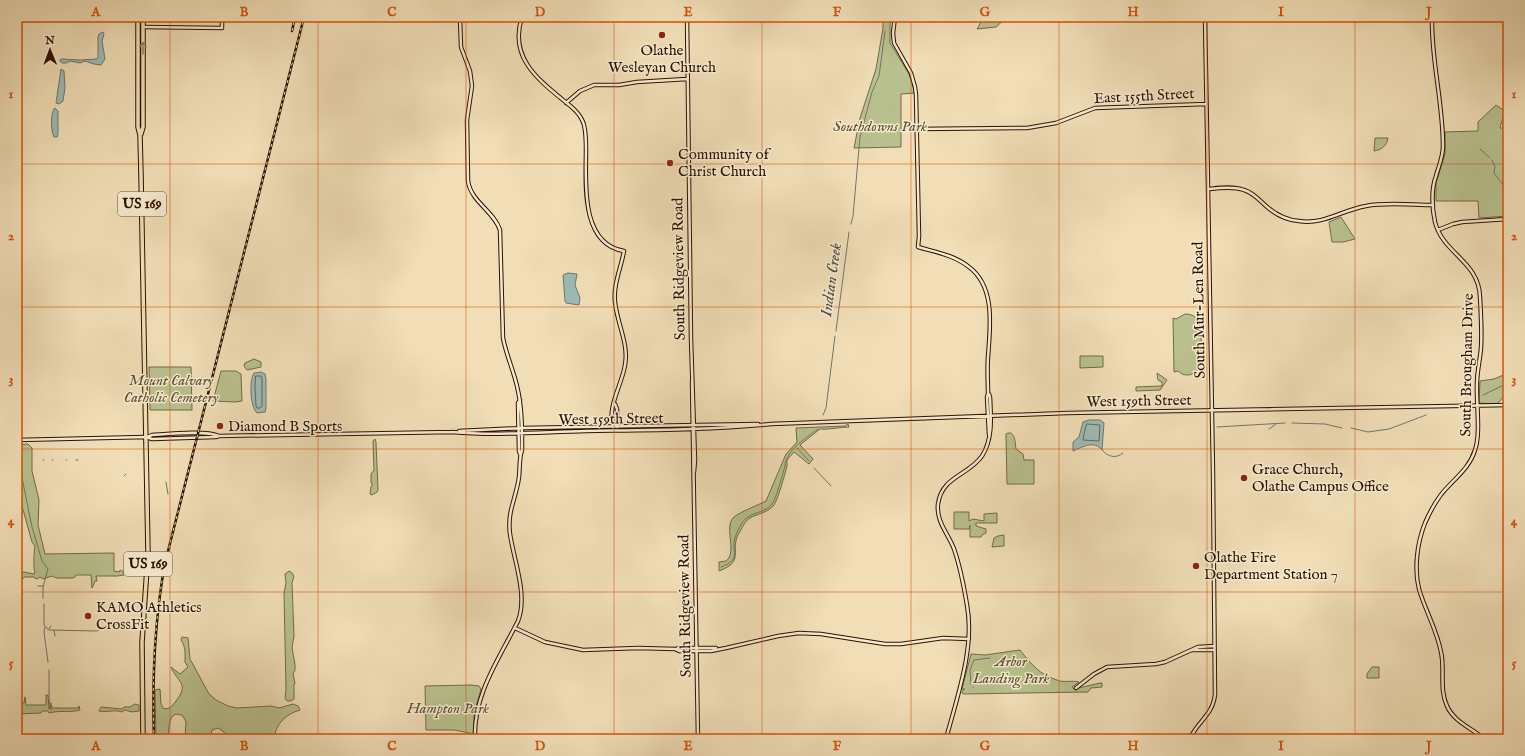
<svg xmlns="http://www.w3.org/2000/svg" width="1525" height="756" font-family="'IM FELL English',serif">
<rect width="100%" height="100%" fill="#f1deb7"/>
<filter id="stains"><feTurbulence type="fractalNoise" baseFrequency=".005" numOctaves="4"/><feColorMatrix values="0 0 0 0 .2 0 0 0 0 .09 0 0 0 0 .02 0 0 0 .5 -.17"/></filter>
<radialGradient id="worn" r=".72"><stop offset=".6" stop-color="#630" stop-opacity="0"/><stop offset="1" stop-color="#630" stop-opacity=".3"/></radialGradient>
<!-- green -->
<path fill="#b9c18e" stroke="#726a47" d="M883,17H893L890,24V43L909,74L915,93L901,94V147L854,148L860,118L876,69L883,28Z
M981,17H1007L996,27L977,29L981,22Z
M1496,105L1505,111L1500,128H1508V216L1479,218L1478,201H1436V183L1445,154V132L1478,131V122Z
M1375,138H1388C1387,146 1381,150 1374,151Z
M1341,217L1355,239L1343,242H1332L1329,222Z
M1185,314C1194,314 1199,319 1200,327C1201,339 1206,369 1192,374C1187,376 1182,375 1178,371L1174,372L1173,318L1176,319Z
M1080,356H1103V367L1080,368Z
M254,359L261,362V367L247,370L244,366L245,363Z
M149,367H191L192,410H150Z
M221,371H236L241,374L242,401L235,402L213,401Z
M1157,373L1167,380L1160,390L1136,391V387L1162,386V382L1158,380Z
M1508,373V392L1497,404L1479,403L1480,381L1494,379Z
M848,424L849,427C839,427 829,430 820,429L800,445L813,459L809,464L794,452L787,460V466C785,474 778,499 774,505C769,512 757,514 750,518C745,521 742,528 739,533C729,550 746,561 719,571V562L726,561C738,552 723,527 734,517C740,512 758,505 766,501L786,454L797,442L796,428L845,426Z
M1008,433H1011C1016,437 1015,444 1016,449L1023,454L1024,460H1034V484H1007L1006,437V434Z
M375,439L376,442L378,490L377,492L372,495L370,494L371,487L372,485V483H371V474L374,470L373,441Z
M28,444L32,448V471L39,500L38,525L45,554L114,553V571L119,572L120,570L124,572V575L117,576H96L97,581H95L92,588L91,575H76L75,577L73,578H56L52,576L43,579L40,577L37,579L33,577H24L22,580L20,577L17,578L18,574L24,572L34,574L35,572C33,568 34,551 35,546L32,542L17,488V445Z
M954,512H969V521L973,519L984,521V514L997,513V523H976V526L986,529V533L982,535L981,537H970V525L969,529H954Z
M1004,535V546L992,547L994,538L998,536Z
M289,571L292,573L294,576L292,583L294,636L292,648L295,664V670L293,674L295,683L294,685V699L291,701H287L285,698L286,689L284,593L286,583L285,574Z
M182,637L188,638L190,659L209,694L216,700L228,706L237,708L271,706L279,708L293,704L298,706L300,710C286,714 276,723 274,739H226L224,732L218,728L212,730L210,739H185L186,722L183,716C168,708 169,729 168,739H156L155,690L160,689L161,704L163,708L166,709C171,708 173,705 176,701C190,683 177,682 171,667L180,674L188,667L185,662C185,654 186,647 181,640Z
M1020,650C1031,664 1040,675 1057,680C1063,683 1072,680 1079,682L1072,687L1074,689L1100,683H1102V687L1091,688L1088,692L963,694L962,693L963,690L965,689H962L971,654L985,655Z
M1372,667H1379V678H1367V674Z
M471,685L479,686L481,689L474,714V734L454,730H426L425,686Z
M46,695H48L49,709L51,703L52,708H79V706L80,710C70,713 59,710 49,713L48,711H42L41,713L17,714V706H20V703H24L25,697L26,705H46Z
M135,704L139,705V711L132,712L125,710L122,712C114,709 106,713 99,711L101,707L122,709L124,707H130Z"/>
<!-- water -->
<path fill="#9dbbb6" stroke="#6f776d" d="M103,32L104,34L102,41L105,59L101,65L94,64L85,61L80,63L70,61L66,63H62L60,61L61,59L79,60L97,59L98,57V37L99,34Z
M61,69L64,71L65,88L63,101L59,104L56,103Z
M55,108L58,111V134L57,137H54C51,132 50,112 55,108Z
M568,273L577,274L575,285L580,298L579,305L566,303L565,301L563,275L565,274Z
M261,372L265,374L266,379V408L265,412L257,413C250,407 249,381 254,373Z
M1089,420H1100L1104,423L1102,450C1094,440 1083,447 1073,451V442L1079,437L1083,422Z"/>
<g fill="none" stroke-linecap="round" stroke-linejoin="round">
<!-- shore -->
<path stroke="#64665b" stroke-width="1" d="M256,376H261L262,379V406L260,408H257L256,406L255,387Z
M1087,424L1100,425L1099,441L1083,440L1084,434Z"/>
<!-- stream -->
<path stroke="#6f776d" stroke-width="1" d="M887,21V17
M1480,149L1490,158
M1492,160L1495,166L1494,173L1508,191
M1507,215L1506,213L1508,209V205
M851,224L853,216L860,137L872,92L879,76L885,31
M836,331L849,232
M1483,395L1508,383
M823,415L826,408L835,336
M1292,423L1325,424L1342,428
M1217,427L1285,423
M1351,428L1368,432L1389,429L1426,415
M1269,429L1276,424
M797,448L809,461
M1102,450C1108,457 1116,459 1123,453
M43,460H44
M52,460H53
M66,460H67
M76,460H78
M17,467L22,478L32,527L42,561L48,569L43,587V598
M814,468L831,486
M124,476L126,474
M166,482L168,494
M721,567C744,558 729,552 736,535C738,529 743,520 748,517C755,512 766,512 772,504C776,499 783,473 785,466C786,450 806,438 818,429
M38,586H43
M44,604V625L49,630L97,631L107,625L125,624L135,618L138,621
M45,627L44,632L48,662
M48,630L51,626
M54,630L55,636
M49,670V699L51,710
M971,684L970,670L974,660L990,658
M973,687V688"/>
<!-- secondary casing -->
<g stroke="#2a1200" stroke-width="4.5">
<path id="secondary" d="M460,17L461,47L470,71L472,86L467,120L468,181C471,202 494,211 500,230L503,338C506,354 513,369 517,386C522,407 522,428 522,450C519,458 520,469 519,477C516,499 507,511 510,534C514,561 528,595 518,621C499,659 473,695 475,739
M522,17C509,56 536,78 563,100C572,107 581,114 584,125C586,133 586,141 586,149C586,182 580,244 624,251C621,268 613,285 615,302C617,323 629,344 625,365C622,385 607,406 613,427
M687,17L691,339L695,460L694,472
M895,17L893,33L894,43L911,73L915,87L916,95L919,236L918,247C935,252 954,255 969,267C996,287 990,328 988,357C987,369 988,381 988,394L987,397L989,435
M1432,17C1431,60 1443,102 1443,146C1443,157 1439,165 1436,176C1431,189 1432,208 1435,222C1443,254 1479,261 1480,297C1481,314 1482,332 1481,348C1480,360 1477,372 1477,383C1476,402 1481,433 1475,450C1469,470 1452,480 1440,496C1434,504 1429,514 1425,523C1417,543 1414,569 1419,589C1425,610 1437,630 1441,652C1445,669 1439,689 1447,706C1454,722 1472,728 1484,739
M143,27L222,28V17
M566,103L580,91L594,85H619L637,82L687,79
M917,129L1027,128L1056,123L1095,108L1206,104
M1208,189C1219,188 1233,186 1244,190C1254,193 1259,200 1266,206C1275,214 1287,220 1299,221C1324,225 1342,210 1366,206C1386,202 1413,205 1433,205
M1438,230L1453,224L1462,222L1508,219
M692,381L698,739
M520,400L518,403L519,451L520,454
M615,404L617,409V427
M459,431L522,428L758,424
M452,432C496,436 541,432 586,431C647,430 709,430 771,424L1067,413L1508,405
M147,437L152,435C168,434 206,430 219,436
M17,440L146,437L152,439L216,437L219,436L452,432
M515,628L545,642L583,650L638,648L675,649L679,651H711L726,648L778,636L799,633L821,634L885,644H901L943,638L969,639
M676,649L679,648H716
M1193,650H1214
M1076,688L1094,674L1107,667L1156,664L1165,662L1198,647L1214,646
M946,739C957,697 975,648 967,605C964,587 960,566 954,549C948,533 936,522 938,504C942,476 968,476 982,456C993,439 991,417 990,397L989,394
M1190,739C1197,721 1213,716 1215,694L1213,472L1205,17"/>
</g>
<!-- highway casing -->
<g stroke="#2a1200" stroke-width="5.5">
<path id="highway" d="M138,17V127L140,135L141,175L148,553L142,642L143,739
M141,134L143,127V17"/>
</g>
<!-- secondary -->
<use href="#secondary" stroke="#f6ead0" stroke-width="2.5"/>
<!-- highway -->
<use href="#highway" stroke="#f1deb7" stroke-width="3.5"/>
<!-- rail casing -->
<g stroke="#2a1200" stroke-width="2.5">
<path id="rail" d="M292,31L295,17
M154,739C152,678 154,623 165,563L304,17"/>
</g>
<!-- rail -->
<use href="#rail" stroke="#f6ead0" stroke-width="1" stroke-dasharray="3" stroke-linecap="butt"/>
</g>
<!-- one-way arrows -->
<defs><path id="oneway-shaft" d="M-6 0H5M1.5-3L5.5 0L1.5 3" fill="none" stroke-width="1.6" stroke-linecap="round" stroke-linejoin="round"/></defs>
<use stroke="#978265" href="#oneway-shaft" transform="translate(143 48) rotate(-90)"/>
<!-- grid -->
<path fill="none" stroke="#d5520b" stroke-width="1" stroke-opacity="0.55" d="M170,17V739M318,17V739M466,17V739M614,17V739M762,17V739M911,17V739M1059,17V739M1207,17V739M1355,17V739M17,164H1508M17,307H1508M17,449H1508M17,592H1508"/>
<!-- markers -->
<g fill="#8f2418" stroke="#f6ead0" stroke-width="1.5">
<circle cx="662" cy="35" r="4"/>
<circle cx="670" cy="163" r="4"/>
<circle cx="220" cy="426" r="4"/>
<circle cx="1244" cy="478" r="4"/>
<circle cx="1196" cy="566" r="4"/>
<circle cx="88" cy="616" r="4"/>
</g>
<g text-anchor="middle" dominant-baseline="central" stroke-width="3" stroke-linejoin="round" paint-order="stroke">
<!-- shield labels -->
<g fill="#f6ead0" stroke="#67533e" stroke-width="1">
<rect x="118" y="192" width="48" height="24" rx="3"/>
<rect x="124" y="552" width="48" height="24" rx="3"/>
</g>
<g font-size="14" font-weight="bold" fill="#2a1200">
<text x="142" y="204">US 169</text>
<text x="148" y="564">US 169</text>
</g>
<!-- poi labels -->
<g font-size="15" fill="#2a1200" stroke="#f6ead0" text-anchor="start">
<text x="662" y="50" text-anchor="middle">Olathe<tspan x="662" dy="17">Wesleyan Church</tspan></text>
<text x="678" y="154">Community of<tspan x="678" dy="17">Christ Church</tspan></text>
<text x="228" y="426">Diamond B Sports</text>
<text x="1252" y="469">Grace Church,<tspan x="1252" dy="17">Olathe Campus Office</tspan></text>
<text x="1204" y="557">Olathe Fire<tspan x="1204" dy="17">Department Station 7</tspan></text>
<text x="96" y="607">KAMO Athletics<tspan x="96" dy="17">CrossFit</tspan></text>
</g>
<!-- street labels -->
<g font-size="15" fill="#2a1200" stroke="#f6ead0">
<text transform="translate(1144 96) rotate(-3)">East 155th Street</text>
<text transform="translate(679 269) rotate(-91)">South Ridgeview Road</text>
<text transform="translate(1199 310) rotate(-91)">South Mur-Len Road</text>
<text transform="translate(1467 365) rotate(-89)">South Brougham Drive</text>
<text transform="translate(1139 401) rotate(-1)">West 159th Street</text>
<text transform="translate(611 419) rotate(-1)">West 159th Street</text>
<text transform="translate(685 606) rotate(-91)">South Ridgeview Road</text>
</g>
<!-- park labels -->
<g font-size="15" font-style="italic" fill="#5c4f32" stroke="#f6ead0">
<text x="880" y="126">Southdowns Park</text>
<text x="171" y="380">Mount Calvary<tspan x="171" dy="17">Catholic Cemetery</tspan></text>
<text x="1011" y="661">Arbor<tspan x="1011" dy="17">Landing Park</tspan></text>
<text x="448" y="708">Hampton Park</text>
</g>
<!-- water labels -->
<g font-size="16" font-style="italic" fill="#524d40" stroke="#f6ead0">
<text transform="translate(832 280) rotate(-82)">Indian Creek</text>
</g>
</g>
<!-- margin -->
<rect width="1525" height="756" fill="none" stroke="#f1deb7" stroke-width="44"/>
<!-- north arrow -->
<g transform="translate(50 50) rotate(359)" stroke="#f6ead0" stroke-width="3" paint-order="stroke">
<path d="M0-3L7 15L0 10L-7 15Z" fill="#2a1200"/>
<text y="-6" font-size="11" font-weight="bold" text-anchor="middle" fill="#2a1200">N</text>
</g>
<rect x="22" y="22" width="1481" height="712" fill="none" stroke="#d5520b" stroke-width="1.5"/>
<g font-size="13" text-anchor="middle" font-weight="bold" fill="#d5520b">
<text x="96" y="16">A</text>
<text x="244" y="16">B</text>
<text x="392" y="16">C</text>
<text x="540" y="16">D</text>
<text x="688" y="16">E</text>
<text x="837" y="16">F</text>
<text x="985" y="16">G</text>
<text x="1133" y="16">H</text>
<text x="1281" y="16">I</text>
<text x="1429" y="16">J</text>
<text x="11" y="98">1</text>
<text x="1514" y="98">1</text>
<text x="11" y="240">2</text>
<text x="1514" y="240">2</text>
<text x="11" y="383">3</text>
<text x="1514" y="383">3</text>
<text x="11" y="525">4</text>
<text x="1514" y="525">4</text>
<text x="11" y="667">5</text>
<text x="1514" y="667">5</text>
<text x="96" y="750">A</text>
<text x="244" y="750">B</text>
<text x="392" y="750">C</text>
<text x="540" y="750">D</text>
<text x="688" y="750">E</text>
<text x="837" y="750">F</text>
<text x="985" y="750">G</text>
<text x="1133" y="750">H</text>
<text x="1281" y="750">I</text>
<text x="1429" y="750">J</text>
</g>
<rect width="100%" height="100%" filter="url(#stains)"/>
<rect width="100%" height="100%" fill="url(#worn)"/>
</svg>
